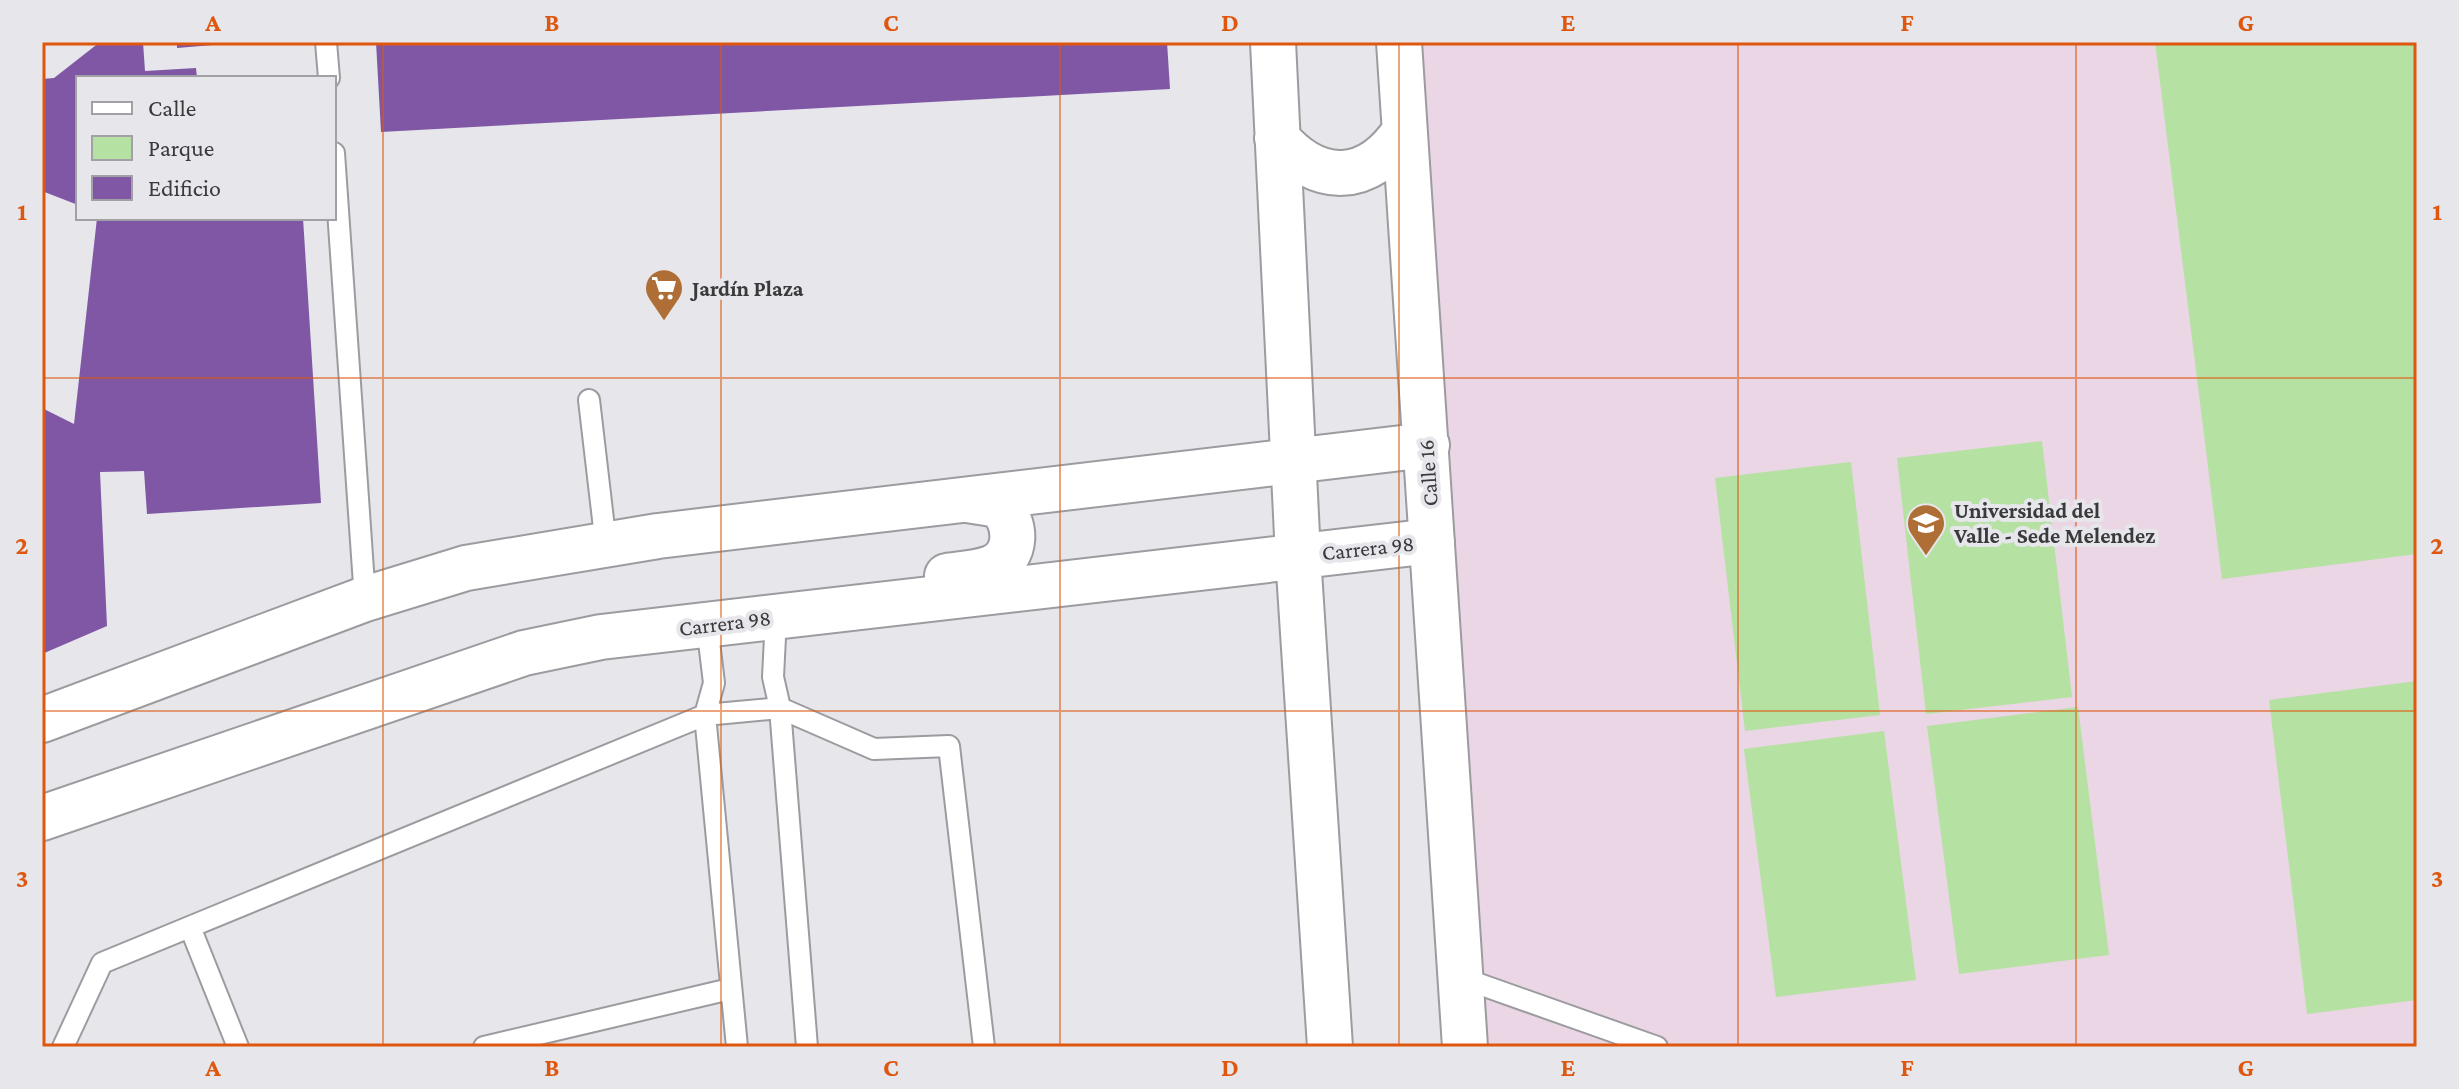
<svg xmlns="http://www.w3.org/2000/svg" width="2459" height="1089" font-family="'Crimson Pro',serif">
<rect width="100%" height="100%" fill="#e6e6eb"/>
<!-- education -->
<path fill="#ead6e5" d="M1399,42H2417V1047H1465Z"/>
<!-- green -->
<path fill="#b5e1a2" d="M2155,42H2417V554L2222,579Z
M2042,441L2072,697L1926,714L1897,458Z
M1851,462L1880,715L1745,731L1715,478Z
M2417,681V1000L2307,1014L2269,700Z
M2078,707L2109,955L1959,974L1927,726Z
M1884,731L1916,980L1776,997L1744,749Z"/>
<!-- building -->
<path fill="#7f57a5" d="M100,42H143L145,71L196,68L197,78H78V205L42,191V79L54,78Z
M177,42H224L225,44L177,48Z
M376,42H1167L1170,89L381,132Z
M97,218H303L321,503L147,514L144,471L100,472L107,626L42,654V408L74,424Z"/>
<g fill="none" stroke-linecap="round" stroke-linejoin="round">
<!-- service casing -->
<g stroke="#9c9ca0" stroke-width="24">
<path id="service" d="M326,42L329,78
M334,153L365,599
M589,400L606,545
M776,617L773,677L780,708L807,1047
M707,625L714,683L705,715L737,1047
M190,927L238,1047
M1462,978L1657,1047
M63,1047L102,963L705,715L780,708L874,749L949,746L984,1047
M484,1047L730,989"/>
</g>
<!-- tertiary casing -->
<g stroke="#9c9ca0" stroke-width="48">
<path id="tertiary" d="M1273,42L1298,556L1330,1047
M1399,42L1465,1047
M1277,138C1318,186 1368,185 1404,132
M947,576C961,574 978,573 991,568C1019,557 1017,523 999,505L967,500
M42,720L365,599L466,568L658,536L1427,445
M42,818L524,653L601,637L1432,541"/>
</g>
<!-- service -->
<use href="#service" stroke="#fff" stroke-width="20"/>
<!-- tertiary -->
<use href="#tertiary" stroke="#fff" stroke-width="44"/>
</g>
<!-- grid -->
<path fill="none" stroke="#df570e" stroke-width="2" stroke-opacity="0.55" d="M383,42V1047M721,42V1047M1060,42V1047M1399,42V1047M1738,42V1047M2076,42V1047M42,378H2417M42,711H2417"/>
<!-- icons -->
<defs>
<g id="supermarket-pin" transform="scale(2)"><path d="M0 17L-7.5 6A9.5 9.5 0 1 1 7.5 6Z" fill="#ae6e36" stroke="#e6e6eb"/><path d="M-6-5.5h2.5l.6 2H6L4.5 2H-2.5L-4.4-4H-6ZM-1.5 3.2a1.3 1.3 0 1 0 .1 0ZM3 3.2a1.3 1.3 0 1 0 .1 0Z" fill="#fff"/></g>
<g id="university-pin" transform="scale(2)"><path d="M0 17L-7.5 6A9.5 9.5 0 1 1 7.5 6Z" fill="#ae6e36" stroke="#e6e6eb"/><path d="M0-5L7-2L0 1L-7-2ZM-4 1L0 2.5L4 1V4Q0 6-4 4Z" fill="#fff"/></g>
</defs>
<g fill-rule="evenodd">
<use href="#supermarket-pin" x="664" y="288"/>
<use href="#university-pin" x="1926" y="523"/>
</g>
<g text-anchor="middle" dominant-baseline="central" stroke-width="8" stroke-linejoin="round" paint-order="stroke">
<!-- poi labels -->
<g font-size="22" font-weight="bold" fill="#3a3a3c" stroke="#e6e6eb" text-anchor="start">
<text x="692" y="288">Jardín Plaza</text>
<text x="1954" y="510">Universidad del<tspan x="1954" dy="25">Valle - Sede Melendez</tspan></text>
</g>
<!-- street labels -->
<g font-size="22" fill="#3a3a3c" stroke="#e6e6eb">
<text transform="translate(1428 473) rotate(-94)">Calle 16</text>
<text transform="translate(1368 548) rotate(-6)">Carrera 98</text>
<text transform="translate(725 623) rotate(-7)">Carrera 98</text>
</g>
</g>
<!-- border -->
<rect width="2459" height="1089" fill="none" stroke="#e6e6eb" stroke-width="88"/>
<!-- legend -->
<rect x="76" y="76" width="260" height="144" fill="#e6e6eb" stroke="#a1a1a5" stroke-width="2"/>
<rect x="92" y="102" width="40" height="12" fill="#ffffff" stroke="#a1a1a5" stroke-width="2"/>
<text x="148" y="116" font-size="24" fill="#3a3a3c">Calle</text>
<rect x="92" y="136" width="40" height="24" fill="#b5e1a2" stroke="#a1a1a5" stroke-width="2"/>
<text x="148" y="156" font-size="24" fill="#3a3a3c">Parque</text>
<rect x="92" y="176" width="40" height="24" fill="#7f57a5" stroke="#a1a1a5" stroke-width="2"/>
<text x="148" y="196" font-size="24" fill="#3a3a3c">Edificio</text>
<rect x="44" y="44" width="2371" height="1001" fill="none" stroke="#df570e" stroke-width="3"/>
<g font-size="26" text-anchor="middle" font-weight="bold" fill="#df570e">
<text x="213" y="31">A</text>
<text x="552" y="31">B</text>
<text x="891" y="31">C</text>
<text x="1230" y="31">D</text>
<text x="1568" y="31">E</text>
<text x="1907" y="31">F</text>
<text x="2246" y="31">G</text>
<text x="22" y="220">1</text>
<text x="2437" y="220">1</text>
<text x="22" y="554">2</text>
<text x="2437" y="554">2</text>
<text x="22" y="887">3</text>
<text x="2437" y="887">3</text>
<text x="213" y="1076">A</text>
<text x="552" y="1076">B</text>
<text x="891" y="1076">C</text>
<text x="1230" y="1076">D</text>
<text x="1568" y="1076">E</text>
<text x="1907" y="1076">F</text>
<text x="2246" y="1076">G</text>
</g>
</svg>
